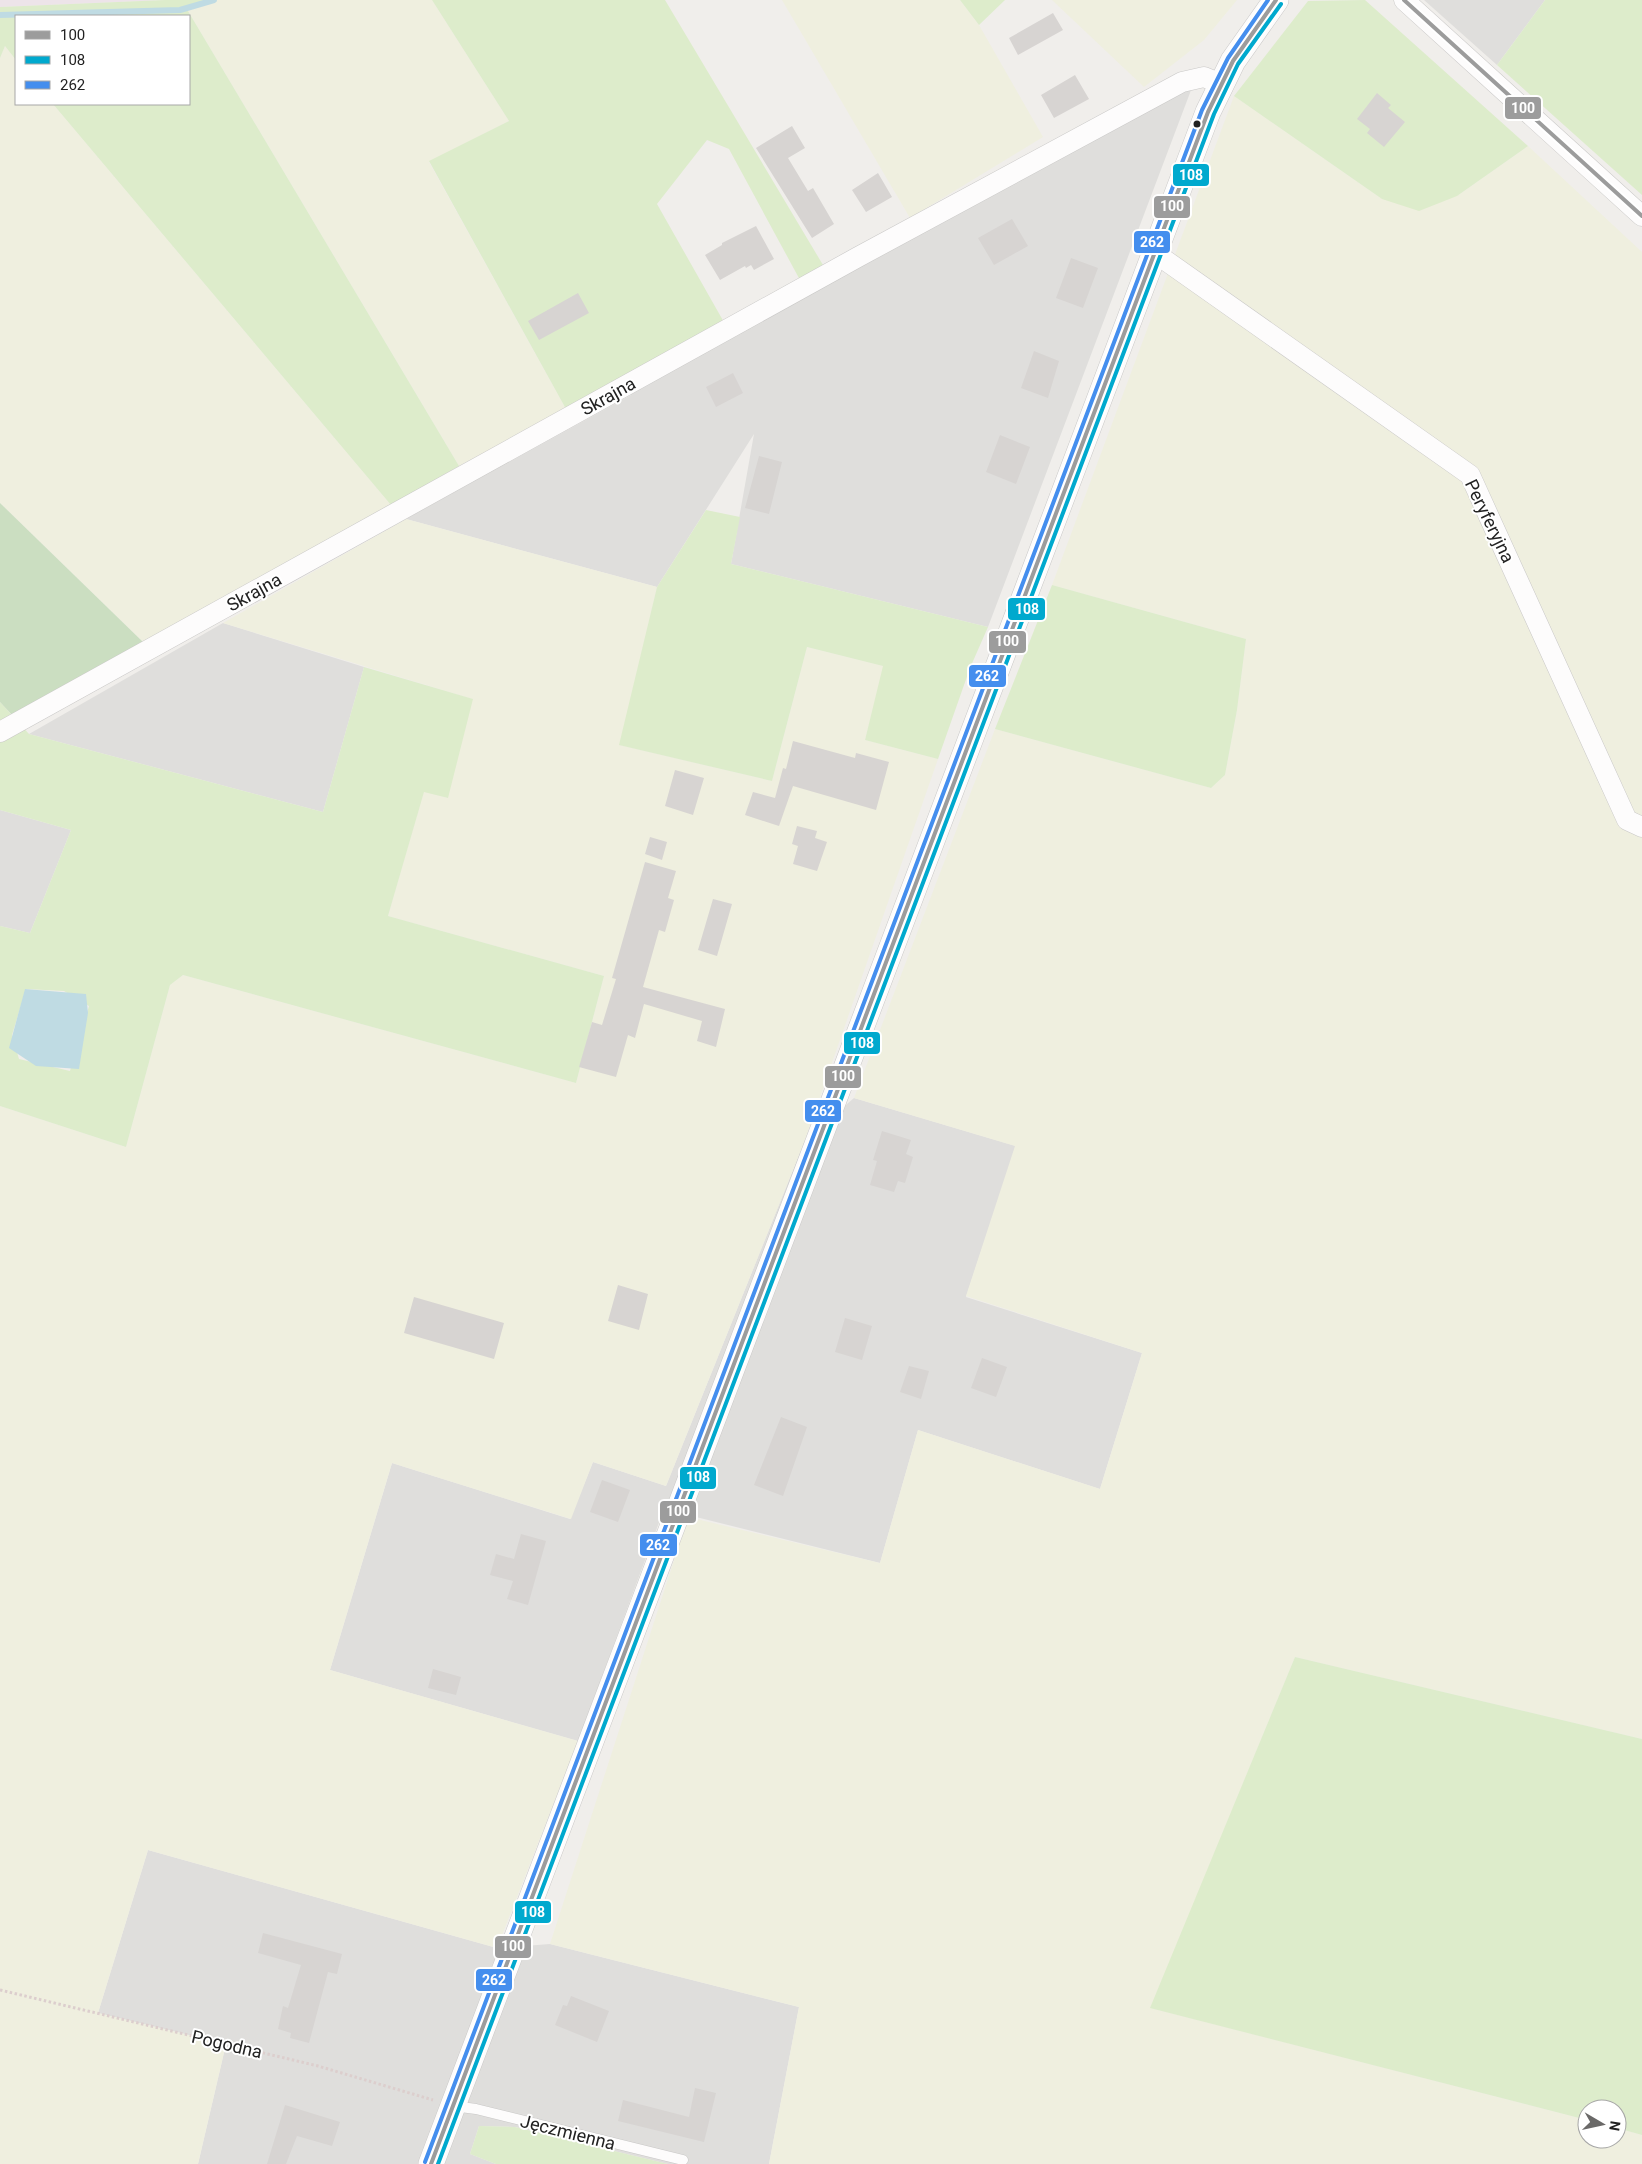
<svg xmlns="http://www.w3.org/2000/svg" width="1642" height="2164" font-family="Roboto,sans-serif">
<rect width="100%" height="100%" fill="#f0eeeb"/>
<!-- residential -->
<path fill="#dfdedc" d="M1424,0H1545L1497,65Z
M1196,77L988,627L731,564L754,434L657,587L406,519L631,395L617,390Z
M223,623L364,667L323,812L29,734Z
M0,810L71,830L30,933L0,926Z
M854,1098L1016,1146L966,1297L1142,1353L1100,1489L918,1430L880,1563L664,1509L578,1741L330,1670L392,1463L570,1519L593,1462L666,1486L805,1140Z
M148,1850L497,1948L550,1944L799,2007L769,2164H668L515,2127L479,2126L470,2154L496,2164H198L226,2044L98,2013Z"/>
<!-- industrial -->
<path fill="#ede4e9" d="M0,0H165L0,7Z"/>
<!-- farmland -->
<path fill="#efefdf" d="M208,0H432L509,121L429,162L566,409L459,466L185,6Z
M782,0H960L979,25L1043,137L910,218Z
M1052,0H1237L1204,40L1144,87Z
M5,46L16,60V104H53L391,505L144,643L0,503V58Z
M1234,96L1382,199L1457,196L1528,146L1642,252V1739L1295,1657L1151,2008L1587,2120V2139H1617V2128L1642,2135V2164H769L799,2007L550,1944L688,1517L880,1563L918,1430L1100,1489L1142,1353L966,1296L1015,1146L854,1098L995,729L1211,788L1225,775L1237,710L1246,639L1052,585Z
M406,519L657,587L620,745L772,781L807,647L884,666L865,740L938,759L805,1140L666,1486L593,1462L571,1519L392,1463L330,1670L578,1741L497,1948L148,1850L98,2013L226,2044L198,2164H0V1106L126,1147L170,985L183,975L576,1083L604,976L388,916L424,791L447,798L472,699L223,623Z"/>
<!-- grass -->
<path fill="#ddeccb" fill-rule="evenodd" d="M165,0H208L185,6L459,466L391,505L53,104H189V16H16V60L5,46L0,58V7Z
M432,0H665L823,265L800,280L729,149L707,140L657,204L725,324L566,409L429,161L509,121Z
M960,0H1005L979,25Z
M1365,0L1528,146L1457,196L1419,211L1382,199L1234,96L1308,1Z
M1545,0H1642V195L1497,65Z
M706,510L740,517L731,564L988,627L970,668L938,759L865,740L883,666L807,647L772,781L619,745L657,587Z
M1052,585L1246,639L1237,710L1225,775L1211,788L995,729Z
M364,667L473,699L448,798L424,792L388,916L604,976L576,1083L183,975L170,985L126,1147L0,1106V926L30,933L71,830L0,810V702L29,734L323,812ZM26,989L64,991L89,1006L70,1071L19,1059L12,1035Z
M1295,1657L1642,1739V2135L1617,2128V2109H1587V2120L1150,2008Z
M479,2126L515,2127L668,2164H496L470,2154Z"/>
<!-- forest -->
<path fill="#cbdec1" d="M0,503L144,643L13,716L0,702Z"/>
<!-- water -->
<path fill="#bfdbe3" d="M25,989L86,994L88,1013L79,1069L36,1066L9,1048Z"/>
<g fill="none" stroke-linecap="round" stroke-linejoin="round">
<!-- stream -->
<path stroke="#bfdbe3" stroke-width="6" d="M0,15L180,10L214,0"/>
</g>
<!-- building -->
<path fill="#d7d4d2" d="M1053,13L1063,30L1018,55L1009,38Z
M1075,75L1089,99L1054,118L1041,95Z
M1377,93L1391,105L1388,108L1405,122L1384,147L1367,133L1370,129L1357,119Z
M792,126L805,148L788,158L808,191L813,188L834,224L812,238L756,148Z
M878,173L892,197L866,212L852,190Z
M1012,219L1028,246L994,265L978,238Z
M756,226L774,259L754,270L751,265L746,268L745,266L720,280L705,255L722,245V243Z
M1071,258L1098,268L1083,308L1056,298Z
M578,293L589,313L539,340L528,321Z
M1034,351L1059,361L1048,398L1021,388Z
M733,373L743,393L716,407L706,387Z
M1000,435L1030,447L1016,484L986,472Z
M759,456L782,462L769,514L745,508Z
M793,741L855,758L856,753L889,762L876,810L793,786L779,826L745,815L753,792L775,798L783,768L786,769Z
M675,770L704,778L693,815L665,806Z
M797,826L817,831L815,838L827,842L817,871L793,864L798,846L792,844Z
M650,837L667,842L662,860L645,854Z
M645,862L676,871L668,898L674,900L665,932L659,930L643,987L725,1009L716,1047L697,1041L702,1021L644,1004L635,1038L628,1035L616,1077L579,1067L592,1022L602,1025L616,979L612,978Z
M713,899L732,904L717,956L698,950Z
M882,1131L911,1140L906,1154L913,1157L905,1183L898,1181L894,1192L870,1185L877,1161L873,1160Z
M618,1285L648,1294L639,1330L608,1321Z
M414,1297L504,1323L494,1359L404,1333Z
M845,1318L872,1326L862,1360L835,1352Z
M982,1358L1007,1367L996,1397L971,1388Z
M909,1366L929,1371L921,1399L900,1392Z
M781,1417L807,1427L783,1496L754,1485Z
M602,1480L630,1490L618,1522L590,1512Z
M521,1534L546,1541L528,1605L507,1599L513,1581L490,1575L496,1554L514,1559Z
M433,1669L461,1677L456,1695L428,1688Z
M263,1933L342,1954L337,1974L328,1972L309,2043L290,2038L291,2033L278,2029L283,2006L288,2008L301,1965L258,1953Z
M571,1996L609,2011L597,2042L555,2025L563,2005L567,2006Z
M695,2088L716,2093L704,2142L618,2121L623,2100L689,2117Z
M285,2105L340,2122L332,2146L297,2136L286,2164H267Z"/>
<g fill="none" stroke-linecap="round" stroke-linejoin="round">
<!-- service casing -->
<g stroke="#c9c8c7" stroke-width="11">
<path id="service" d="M453,2106L476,2109L683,2160"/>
</g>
<!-- minor casing -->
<g stroke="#c9c8c7" stroke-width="21">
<path id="minor" d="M1404,0L1642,216
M1155,253L1470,475L1627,820L1642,827
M0,732L858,257L1182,82L1204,77L1221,84"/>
</g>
<!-- tertiary casing -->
<g stroke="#c9c8c7" stroke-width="26">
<path id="tertiary" d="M431,2164L1208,112L1233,61L1276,0"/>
</g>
<!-- path -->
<path stroke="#dccecd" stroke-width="3" stroke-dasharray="2.5 2.5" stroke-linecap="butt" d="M0,1990L318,2066L433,2100"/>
<!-- service -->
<use href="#service" stroke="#fdfcfc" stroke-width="10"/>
<!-- minor -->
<use href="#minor" stroke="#fdfcfc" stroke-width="20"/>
<!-- tertiary -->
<use href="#tertiary" stroke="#fdfcfc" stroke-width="25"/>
<!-- bus-1 casing -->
<g stroke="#fff" stroke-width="8">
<path id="bus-1" d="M1404,0L1642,216
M431,2164L1208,112L1233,61L1276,0"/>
</g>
<!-- bus-2 casing -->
<g stroke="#fff" stroke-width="8">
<path id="bus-2" d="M438,2164L1214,114L1238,64L1281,4"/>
</g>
<!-- bus-3 casing -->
<g stroke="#fff" stroke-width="8">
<path id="bus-3" d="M425,2162L1202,110L1228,58L1268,0"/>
</g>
<!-- bus-1 -->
<use href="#bus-1" stroke="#9c9c9c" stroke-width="4"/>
<!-- bus-2 -->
<use href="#bus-2" stroke="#00a9ce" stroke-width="4"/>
<!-- bus-3 -->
<use href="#bus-3" stroke="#448eee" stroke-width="4"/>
</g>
<!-- markers -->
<circle fill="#222" stroke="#fff" stroke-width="2" cx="1197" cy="124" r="4.5"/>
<g text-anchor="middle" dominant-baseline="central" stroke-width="4" stroke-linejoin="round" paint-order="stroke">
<!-- street labels -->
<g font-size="18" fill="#222" stroke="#fff">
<text transform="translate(608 396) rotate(-29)">Skrajna</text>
<text transform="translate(1490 521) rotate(64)">Peryferyjna</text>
<text transform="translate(254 592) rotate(-29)">Skrajna</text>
<text transform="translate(227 2044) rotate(13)">Pogodna</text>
<text transform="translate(568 2132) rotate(14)">Jęczmienna</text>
</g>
</g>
<g stroke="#fff" stroke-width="2">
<rect x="1504" y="96" width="38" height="24" rx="5" fill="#9c9c9c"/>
<rect x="1172" y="163" width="38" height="24" rx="5" fill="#00a9ce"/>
<rect x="1153" y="195" width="38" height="24" rx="5" fill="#9c9c9c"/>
<rect x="1133" y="230" width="38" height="24" rx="5" fill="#448eee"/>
<rect x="1007" y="597" width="39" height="24" rx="5" fill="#00a9ce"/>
<rect x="988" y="630" width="39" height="24" rx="5" fill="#9c9c9c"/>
<rect x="968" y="664" width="39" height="24" rx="5" fill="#448eee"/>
<rect x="843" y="1031" width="38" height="24" rx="5" fill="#00a9ce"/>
<rect x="824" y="1065" width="38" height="24" rx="5" fill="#9c9c9c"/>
<rect x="804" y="1099" width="38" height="24" rx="5" fill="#448eee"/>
<rect x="679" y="1466" width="38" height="24" rx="5" fill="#00a9ce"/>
<rect x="659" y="1500" width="38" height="24" rx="5" fill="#9c9c9c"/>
<rect x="639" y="1533" width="39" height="24" rx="5" fill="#448eee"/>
<rect x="514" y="1900" width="38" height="24" rx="5" fill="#00a9ce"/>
<rect x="494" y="1935" width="38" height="24" rx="5" fill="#9c9c9c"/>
<rect x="475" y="1968" width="38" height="24" rx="5" fill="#448eee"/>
</g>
<g font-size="14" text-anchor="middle" font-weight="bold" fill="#fff">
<text x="1523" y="113">100</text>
<text x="1191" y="180">108</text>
<text x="1172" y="211">100</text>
<text x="1152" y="247">262</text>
<text x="1027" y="614">108</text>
<text x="1007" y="646">100</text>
<text x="987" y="681">262</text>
<text x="862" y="1048">108</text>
<text x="843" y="1081">100</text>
<text x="823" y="1116">262</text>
<text x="698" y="1482">108</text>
<text x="678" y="1516">100</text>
<text x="658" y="1550">262</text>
<text x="533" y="1917">108</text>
<text x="513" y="1951">100</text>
<text x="494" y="1985">262</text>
</g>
<!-- legend -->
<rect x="15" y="15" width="175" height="90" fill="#ffffff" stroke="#a7a7a7"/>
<rect x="25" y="31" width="25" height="8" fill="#9c9c9c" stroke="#a7a7a7"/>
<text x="60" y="40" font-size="15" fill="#222222">100</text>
<rect x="25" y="56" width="25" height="8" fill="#00a9ce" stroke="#a7a7a7"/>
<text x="60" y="65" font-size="15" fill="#222222">108</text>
<rect x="25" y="81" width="25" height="8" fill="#448eee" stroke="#a7a7a7"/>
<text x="60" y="90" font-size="15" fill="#222222">262</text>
<!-- north arrow -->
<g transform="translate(1602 2124) rotate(99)"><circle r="24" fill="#ffffff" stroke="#a7a7a7"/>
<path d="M0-4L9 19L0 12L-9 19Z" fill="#6a6968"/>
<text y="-8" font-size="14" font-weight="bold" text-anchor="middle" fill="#222222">N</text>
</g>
</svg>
